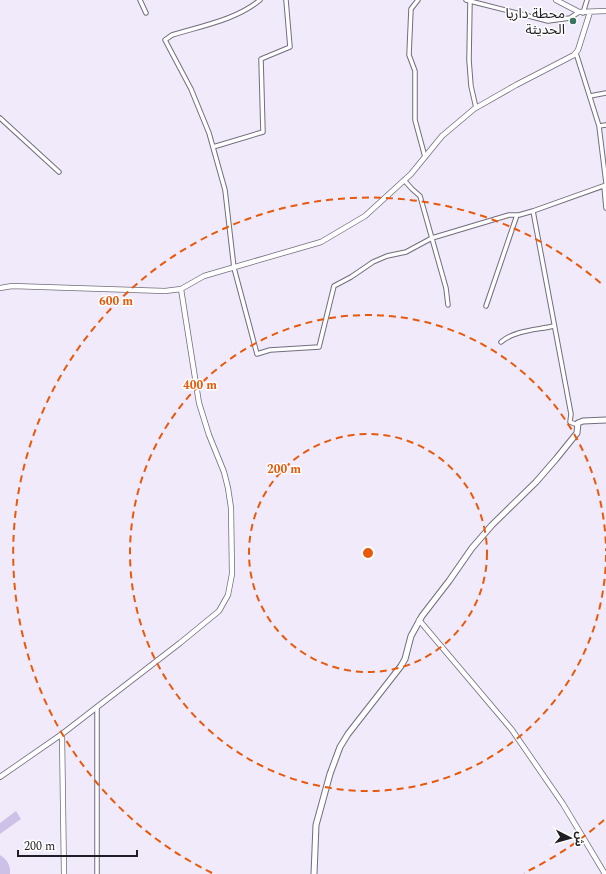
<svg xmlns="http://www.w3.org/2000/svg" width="606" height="874" font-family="Spectral,'Noto Sans Arabic',serif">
<rect width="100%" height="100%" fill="#f0eafb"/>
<!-- green -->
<path fill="#cec1e7" d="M16,811L21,819L0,834V823Z
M0,855C7,859 11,866 10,874H0Z"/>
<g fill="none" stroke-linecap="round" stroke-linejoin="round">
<!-- minor casing -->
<g stroke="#726d7d" stroke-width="5.5">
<path id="minor" d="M140,0L146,13
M260,0C236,20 201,26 172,35L165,40L191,89L209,133L225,190L234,268L257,354L270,350L319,347L334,286L351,277L373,262L387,256L406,252L432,238L509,215H519L533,211
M418,0L411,9L409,55L415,71V120L425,157
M466,0L548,21L570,18L579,12
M470,1L469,60L471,86L476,108
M583,13L587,0
M576,53L599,126L606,183
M590,96L606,93
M0,118L59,172
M599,126L606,125
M213,147L263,132L261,59L290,47L286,0
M404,180L412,189L420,196L446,288L448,305
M604,186L606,208
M486,306L517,215
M501,342C515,330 537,330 554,326
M578,425L570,422L571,414L533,211L606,185
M97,874V707"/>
</g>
<!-- tertiary casing -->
<g stroke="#726d7d" stroke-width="6">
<path id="tertiary" d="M556,0L579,12L606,11
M0,288L12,286L165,291L181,289L204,276L321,242L365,216L411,174L442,136L474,109L516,85L574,55L578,50L590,12
M419,620L512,730L563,804L605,874
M62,734L180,643L219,611L228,595L232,574L231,508L228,488L224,472L209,435L199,403L181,289
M0,777L62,734L64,874"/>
</g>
<!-- secondary casing -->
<g stroke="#726d7d" stroke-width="7">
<path id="secondary" d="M314,874L316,825L330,774L340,747L348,734L401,666L405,659L411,636L422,616L449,581L472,548L492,525L536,482L556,459L577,433L578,423L583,421L606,420"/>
</g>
<!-- minor -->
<use href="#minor" stroke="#fff" stroke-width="3.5"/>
<!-- tertiary -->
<use href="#tertiary" stroke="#fff" stroke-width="4.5"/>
<!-- secondary -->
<use href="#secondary" stroke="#fff" stroke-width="5"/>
</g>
<!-- distance rings -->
<g fill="none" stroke="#e8590c" stroke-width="2" stroke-dasharray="7 5">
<circle cx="368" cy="553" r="119"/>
<path d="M606 555A238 238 0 1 1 606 551"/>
<path d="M604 820A356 356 0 0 1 524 873M212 873A356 356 0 1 1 604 286"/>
</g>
<!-- markers -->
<circle fill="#39755f" stroke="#fff" stroke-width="1.5" cx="573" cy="21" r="4"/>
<g text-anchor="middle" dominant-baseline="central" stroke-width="3" stroke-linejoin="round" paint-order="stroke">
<!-- poi labels -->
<g font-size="14" fill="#201e24" stroke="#fff" text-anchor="end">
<text x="565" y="13">محطة داريا<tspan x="565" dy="16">الحديثة</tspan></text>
</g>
</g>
<circle cx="368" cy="553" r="6" fill="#e8590c" stroke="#fff" stroke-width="2"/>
<g font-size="12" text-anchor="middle" font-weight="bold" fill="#e8590c" stroke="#fff" stroke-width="3" stroke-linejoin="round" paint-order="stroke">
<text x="116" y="305">600 m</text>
<text x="200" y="389">400 m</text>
<text x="284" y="473">200 m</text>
</g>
<!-- north arrow -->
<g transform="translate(570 838) rotate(96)" stroke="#ffffff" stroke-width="3" paint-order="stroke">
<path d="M0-3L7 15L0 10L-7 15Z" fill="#201e24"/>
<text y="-6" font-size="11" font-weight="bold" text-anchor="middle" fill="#201e24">ش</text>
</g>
<!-- scale -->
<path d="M18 850v6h119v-6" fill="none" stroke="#201e24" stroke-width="2"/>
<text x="24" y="850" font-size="12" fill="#201e24" stroke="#ffffff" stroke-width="3" paint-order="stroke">200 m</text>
</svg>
